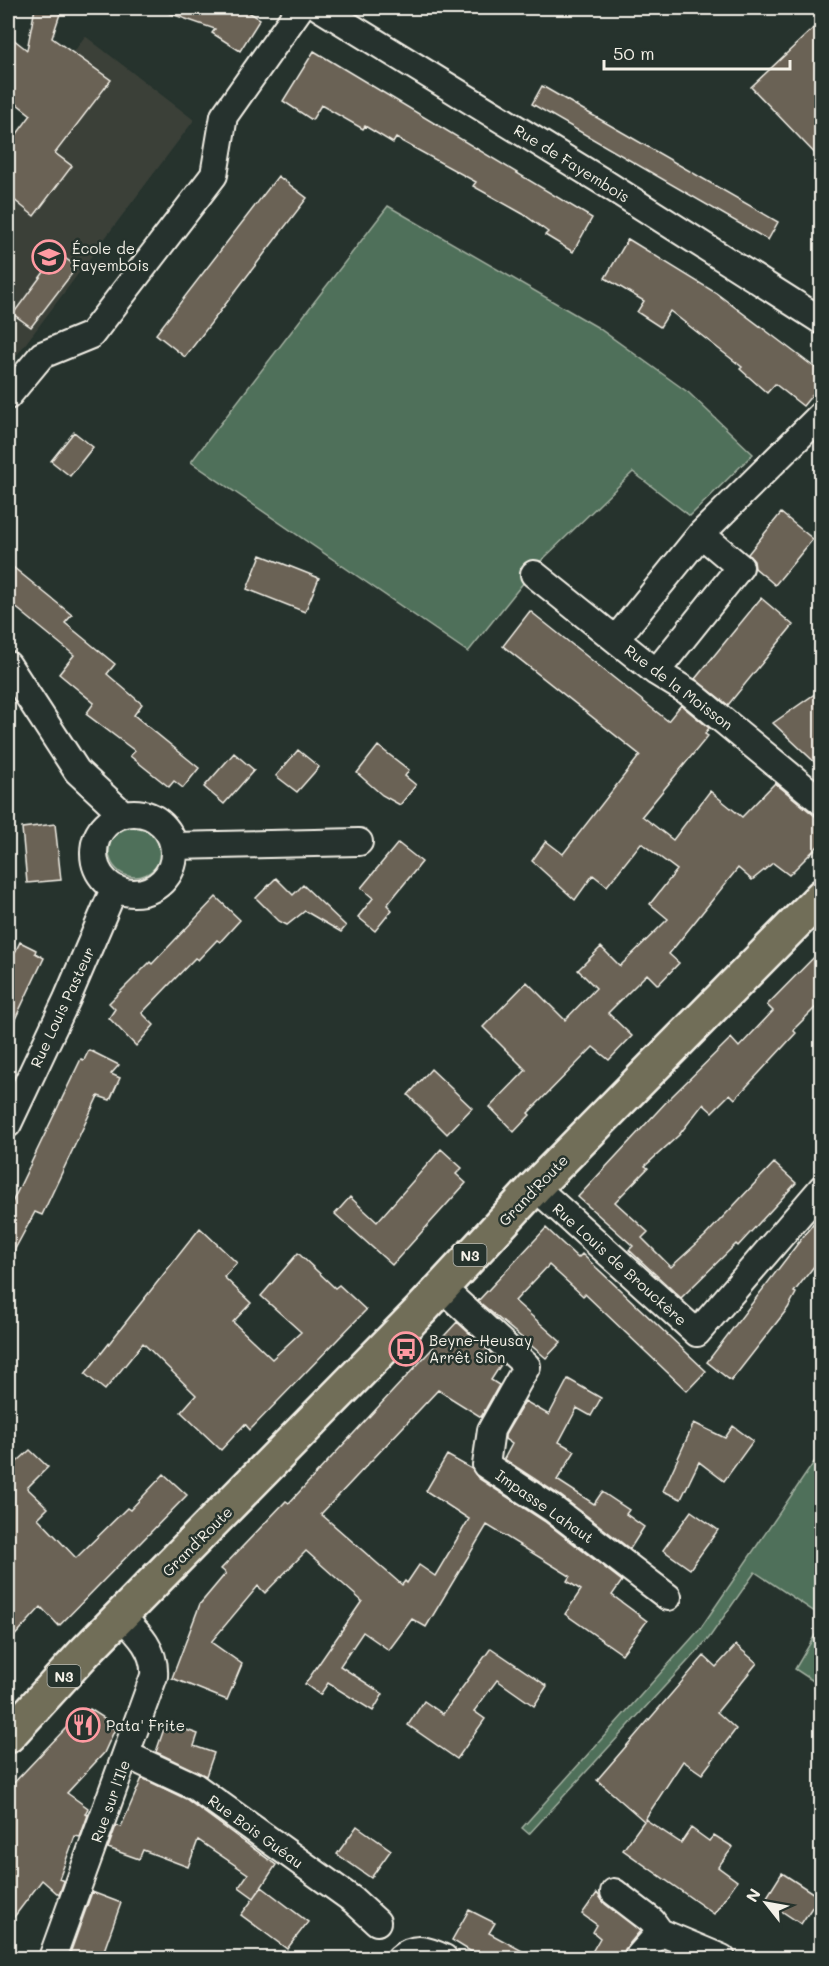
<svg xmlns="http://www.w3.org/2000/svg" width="829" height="1966" font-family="Mali,sans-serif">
<rect width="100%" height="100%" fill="#26332d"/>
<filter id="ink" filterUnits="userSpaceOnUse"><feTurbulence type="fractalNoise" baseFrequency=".0167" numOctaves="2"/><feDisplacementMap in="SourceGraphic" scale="12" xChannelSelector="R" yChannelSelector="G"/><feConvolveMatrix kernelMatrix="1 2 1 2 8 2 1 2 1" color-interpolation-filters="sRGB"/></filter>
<g filter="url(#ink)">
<!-- built -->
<path fill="#3b4139" d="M85,36L194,120L8,367V147Z"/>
<!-- green -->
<path fill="#50705a" stroke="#a2b0a1" stroke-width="1.5" d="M388,206L597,327L689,393L753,454L690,516L633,472L540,562L468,652L191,462Z
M109 851a26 26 0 1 1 52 0a26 26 0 1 1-52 0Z
M821,1452V1616L755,1572L709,1638L529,1834L522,1828L700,1629Z
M821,1625V1686L795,1669Z"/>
<!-- building -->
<path fill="#6b6255" stroke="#f4f1e8" stroke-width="1.5" d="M35,8H62L52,38L111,80L55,153L72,166L34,216L8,195V146L31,115L8,97V35L27,50Z
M164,8H242L260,19L240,51L212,33L215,29L163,11Z
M822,20V161L751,87Z
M314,51L592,218L573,252L545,235L548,232L523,214L473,186L476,182L396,138L393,143L365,126L363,129L321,105L312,120L283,101Z
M542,86L778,222L768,240L532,104Z
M278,176L307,198L185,357L156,334Z
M628,239L716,293L822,373V383L803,406L775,384L767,393L740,369L742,367L670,311L660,327L637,312L644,301L605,278Z
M58,253L77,267L31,327L13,314Z
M74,432L93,447L70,476L51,461Z
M781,513L813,539L775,585L755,568L754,561L748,554Z
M261,555L319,578L305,612L247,589Z
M8,563L72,615L65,623L115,664L107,674L142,704L134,715L199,768L183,788L174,781L169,787L130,756L135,751L86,714L94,703L59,674L74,655L8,601Z
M761,598L793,625L728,705L695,679Z
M530,611L668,721L681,705L709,728L705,734L708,736L642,816L673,840L710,791L742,817L775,783L821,821L822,842L789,875L773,863L752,880L738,868L669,954L679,963L658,985L647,974L608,1013L632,1036L609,1060L593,1047L528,1113L530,1115L514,1132L490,1107L526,1070L483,1027L527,982L565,1020L596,988L578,970L601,947L620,966L668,919L650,904L677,870L641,843L607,886L593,875L575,900L532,861L546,841L563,854L640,755L503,646Z
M822,689V769L773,723Z
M378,746L409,770L405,776L416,785L400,805L382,795L357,773Z
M298,750L319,767L297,792L276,776Z
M234,753L254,770L224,804L204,787Z
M55,824L61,880L27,883L22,828Z
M398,843L422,862L387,905L392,910L375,931L358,917L373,898L361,888Z
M276,878L293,895L303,885L346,926L341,932L305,911L287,925L279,921L256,898Z
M216,897L240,920L220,942L217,940L198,960L195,958L142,1013L154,1025L136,1046L109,1018L115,1009L109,1003L150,962L152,964Z
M20,942L36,950L35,953L44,958L8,1034V967Z
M822,949V1001L793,1030L796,1033L735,1099L730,1094L712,1112L703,1104L679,1135L645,1166L648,1168L615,1202L648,1232L642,1238L671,1267L705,1236L774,1163L796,1183L738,1246L736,1244L681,1298L629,1250L633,1246L578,1197L669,1099L731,1038L739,1047L773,1011L767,1005Z
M89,1050L119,1065L111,1074L120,1078L110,1100L98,1096L42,1215L35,1212L8,1262V1211L81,1059L84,1060Z
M431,1069L472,1108L447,1134L408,1095Z
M441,1149L462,1168L456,1174L466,1183L392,1265L335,1214L350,1197L377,1222Z
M822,1212V1256L794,1292L796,1293L788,1308L731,1381L707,1362Z
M200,1228L237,1263L224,1277L251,1303L233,1322L272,1359L301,1332L261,1296L298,1253L335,1288L339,1285L366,1310L250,1430L245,1424L221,1450L181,1412L196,1395L143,1343L105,1390L85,1374Z
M546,1228L578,1258L582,1254L706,1371L687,1391L585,1294L583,1296L549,1265L515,1301L561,1342L546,1358L478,1301Z
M457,1322L502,1363L491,1380L499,1385L481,1417L438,1390L321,1514L402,1585L405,1581L407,1583L419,1565L435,1576L469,1519L426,1491L447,1455L472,1469L478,1478L544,1521L622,1581L612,1595L647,1621L622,1654L565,1614L581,1590L567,1581L570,1576L487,1525L426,1627L412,1619L389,1650L363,1632L340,1666L383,1694L373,1711L328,1683L320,1695L305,1684L362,1601L306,1551L265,1593L258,1586L211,1642L242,1664L227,1700L172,1678L200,1604L226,1573L221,1569L286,1501L289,1503Z
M568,1379L601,1398L591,1416L577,1408L559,1442L575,1451L557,1480L594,1504L602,1492L629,1510L626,1514L644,1527L630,1549L561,1496L504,1459L512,1444L505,1439V1435L525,1401L549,1415Z
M694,1423L725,1438L733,1426L753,1441L724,1481L699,1462L681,1499L663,1491Z
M30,1450L48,1467L27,1488L48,1508L38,1518L76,1558L127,1508L130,1510L164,1474L187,1495L59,1626L41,1607L8,1643V1470Z
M691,1511L718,1530L690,1569L663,1550Z
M736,1645L757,1663L717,1712L736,1729L702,1774L683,1761L645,1819L681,1843L691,1828L709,1841L714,1835L733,1847L718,1867L737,1881L714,1914L623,1850L644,1821L597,1780L704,1656L716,1667Z
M491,1648L547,1686L534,1706L497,1680L474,1711L485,1719L457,1759L408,1725L424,1701L443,1714Z
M84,1709L87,1712L90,1709L112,1723L111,1727L115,1729L104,1753L67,1793L88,1808L85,1814L88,1815L80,1837L75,1836L59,1879L64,1881L59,1895L42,1880L8,1925V1789Z
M166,1723L198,1734L194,1746L214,1753L206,1776L156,1752Z
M142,1778L186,1799L276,1865L254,1898L239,1887L248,1874L198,1840L188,1867L143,1850L139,1859L108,1848L116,1826L121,1827Z
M357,1826L391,1850L371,1878L337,1854Z
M782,1873L819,1897L801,1924L765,1900Z
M262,1887L308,1922L287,1949L241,1915Z
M92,1892L121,1903L101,1959H68Z
M597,1893L605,1904L640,1931L625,1949L622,1959H588L600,1938L593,1932L597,1925L582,1914Z
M469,1910L495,1923L489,1933L537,1959H483L452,1940Z"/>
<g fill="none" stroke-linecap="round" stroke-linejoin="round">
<!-- minor casing -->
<g stroke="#f4f1e8" stroke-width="30">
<path id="minor" d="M320,8L605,183L822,321
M8,396L42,355L91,335L214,175L224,116L300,8
M534,574L656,672L690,693L822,802
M616,639L701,534L822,414
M8,665L77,771L123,814
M656,672L740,567L701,534
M94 853a40 40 0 1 1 80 0a40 40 0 1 1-80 0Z
M174,846L359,842
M8,1124L67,999L114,889
M535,1187L697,1333L822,1188
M442,1288L527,1366L491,1430L486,1465L553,1509L668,1597
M127,1755L194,1786L353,1900L377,1922
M614,1892L652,1921L660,1932
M52,1958L154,1676C156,1650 138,1633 121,1616
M400,1958C415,1945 428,1950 444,1958
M637,1958L660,1932L722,1958"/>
</g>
<!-- major casing -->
<g stroke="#f4f1e8" stroke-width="38">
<path id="major" d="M8,1736L84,1653L421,1310L535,1187L822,896"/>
</g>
<!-- minor -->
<use href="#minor" stroke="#26332d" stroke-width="26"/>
<!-- major -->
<use href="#major" stroke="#716e59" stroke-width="33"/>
</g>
</g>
<!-- icons -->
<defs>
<g id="school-ring" transform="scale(1.725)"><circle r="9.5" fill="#26332d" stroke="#ff9aa2" stroke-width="1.5"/><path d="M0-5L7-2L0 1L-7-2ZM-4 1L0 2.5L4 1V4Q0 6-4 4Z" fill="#ff9aa2"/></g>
<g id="bus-ring" transform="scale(1.725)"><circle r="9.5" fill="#26332d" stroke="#ff9aa2" stroke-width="1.5"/><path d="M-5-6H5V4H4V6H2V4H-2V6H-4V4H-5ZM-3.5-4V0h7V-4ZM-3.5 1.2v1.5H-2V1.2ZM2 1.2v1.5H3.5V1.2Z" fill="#ff9aa2"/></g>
<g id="restaurant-ring" transform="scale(1.725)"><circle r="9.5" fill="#26332d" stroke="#ff9aa2" stroke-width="1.5"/><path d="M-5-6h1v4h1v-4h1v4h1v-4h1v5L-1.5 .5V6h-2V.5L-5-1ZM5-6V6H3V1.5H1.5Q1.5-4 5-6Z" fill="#ff9aa2"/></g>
</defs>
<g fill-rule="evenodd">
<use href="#school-ring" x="49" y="257"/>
<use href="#bus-ring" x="406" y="1349"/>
<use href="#restaurant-ring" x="83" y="1725"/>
</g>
<g text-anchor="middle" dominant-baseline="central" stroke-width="5" stroke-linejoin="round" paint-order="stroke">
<!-- shield labels -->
<g fill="#26332d" stroke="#b6b8b0" stroke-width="1.5">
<rect x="453.5" y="1244" width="33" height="22" rx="4.5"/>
<rect x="47.5" y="1665" width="33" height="22" rx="4.5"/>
</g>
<g font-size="14" font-weight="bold" fill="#f4f1e8">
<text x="470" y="1255">N3</text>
<text x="64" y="1676">N3</text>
</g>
<!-- street labels -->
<g font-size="15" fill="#f4f1e8" stroke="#26332d">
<text transform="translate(572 163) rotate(32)">Rue de Fayembois</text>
<text transform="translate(679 687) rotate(37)">Rue de la Moisson</text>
<text transform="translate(62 1007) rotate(-65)">Rue Louis Pasteur</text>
<text transform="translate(533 1190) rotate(-46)">Grand'Route</text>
<text transform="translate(620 1264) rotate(42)">Rue Louis de Brouckère</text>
<text transform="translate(545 1506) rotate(35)">Impasse Lahaut</text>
<text transform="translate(197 1541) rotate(-45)">Grand'Route</text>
<text transform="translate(110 1801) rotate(-70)">Rue sur l'Ile</text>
<text transform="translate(256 1831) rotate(36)">Rue Bois Guéau</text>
</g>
<!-- poi labels -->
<g font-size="15" fill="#f4f1e8" stroke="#26332d" text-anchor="start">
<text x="72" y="248">École de<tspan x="72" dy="17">Fayembois</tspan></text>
<text x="429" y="1340">Beyne-Heusay<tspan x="429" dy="17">Arrêt Sion</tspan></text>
<text x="106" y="1725">Pata' Frite</text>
</g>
</g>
<!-- margin -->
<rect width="829" height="1966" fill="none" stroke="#26332d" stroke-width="30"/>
<rect x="15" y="15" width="799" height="1936" fill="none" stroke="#f4f1e8" stroke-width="2" filter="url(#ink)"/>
<!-- north arrow -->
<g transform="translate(766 1903) rotate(301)" stroke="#26332d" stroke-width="4.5" paint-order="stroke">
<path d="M0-4.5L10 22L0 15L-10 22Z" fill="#f4f1e8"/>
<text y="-9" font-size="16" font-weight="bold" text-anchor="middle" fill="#f4f1e8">N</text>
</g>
<!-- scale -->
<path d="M604 60v9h186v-9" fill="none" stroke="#f4f1e8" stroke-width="3"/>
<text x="613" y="60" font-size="18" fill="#f4f1e8" stroke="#26332d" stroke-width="4.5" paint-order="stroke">50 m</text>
</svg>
